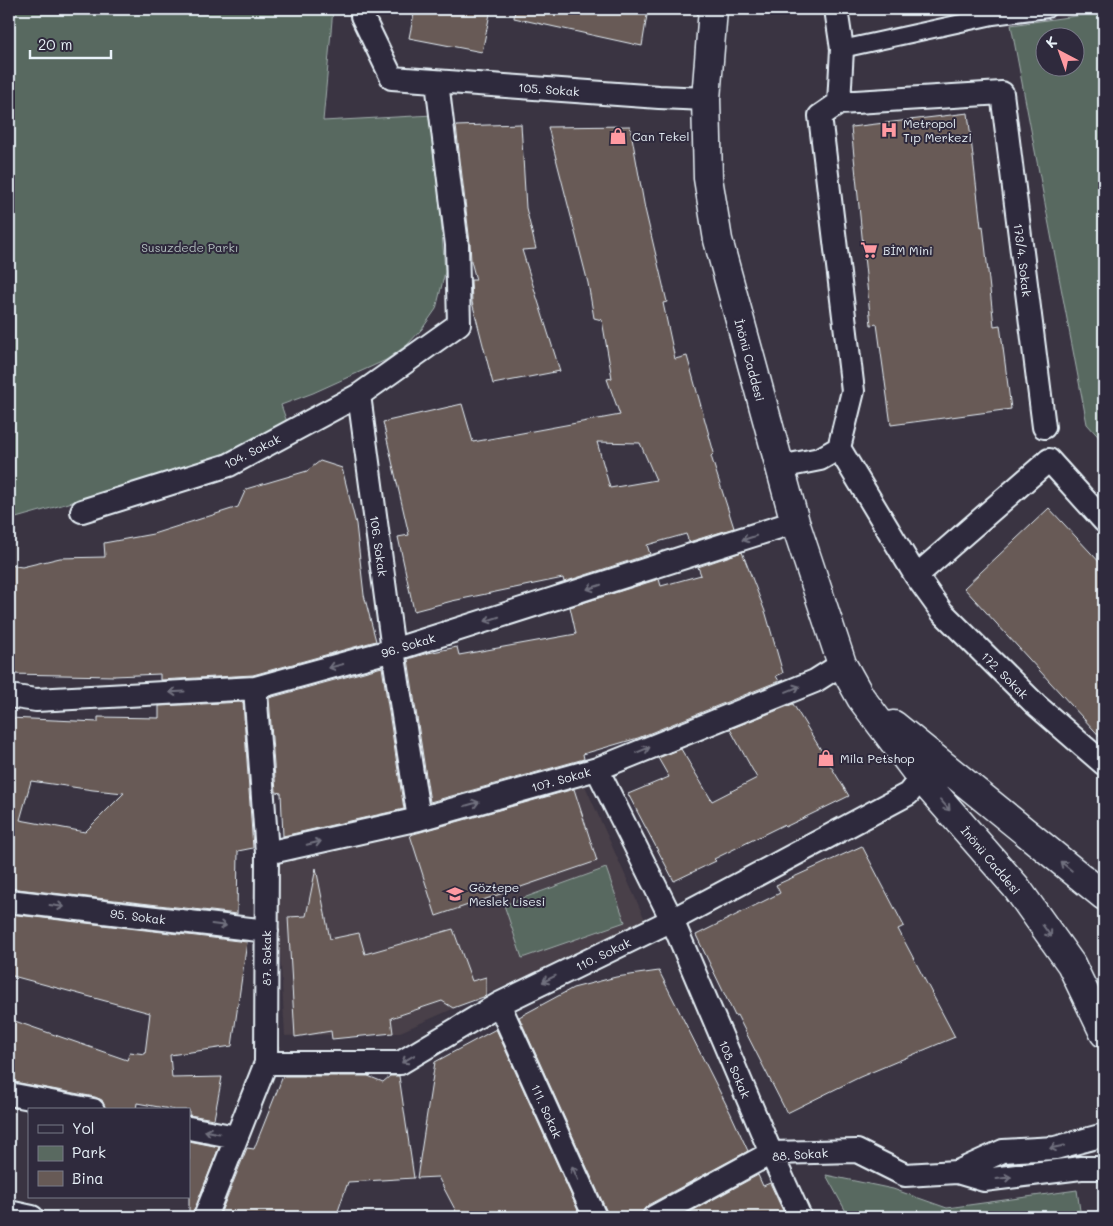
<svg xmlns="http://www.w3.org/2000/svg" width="1113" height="1226" font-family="Mali,sans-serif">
<rect width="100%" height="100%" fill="#3a3442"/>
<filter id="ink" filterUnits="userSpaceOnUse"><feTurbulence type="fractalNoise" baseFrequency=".02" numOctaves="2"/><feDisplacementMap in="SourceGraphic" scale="10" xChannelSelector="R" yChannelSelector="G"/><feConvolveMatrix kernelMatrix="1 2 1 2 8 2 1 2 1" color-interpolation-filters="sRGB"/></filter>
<g filter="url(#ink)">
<!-- built -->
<path fill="#483f48" d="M582,779L647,924L398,1033L285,1036L275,863Z"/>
<!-- green -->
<path fill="#596960" stroke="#a0adac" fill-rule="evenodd" d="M9,9H333L323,121L433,115L445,272L436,309L422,329L407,345L386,360L313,393L281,405L287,422L199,466L9,520Z
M1104,12V443L1087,424L1011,25ZM1046,38H1076V68H1046Z
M606,868L625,922L522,958L504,905Z
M826,1175L893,1189L947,1208L1077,1190L1081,1217H849Z"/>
<!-- building -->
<path fill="#675a56" stroke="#e8f1f8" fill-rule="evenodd" d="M415,9H491L482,52L409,38Z
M515,9H648L642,46L514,18Z
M968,113L981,227L983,226L994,326L1000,325L1011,409L891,425L877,324L871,325L851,127Z
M521,124L526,208L536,249L522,250L560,371L493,384L472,302L471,280H476L471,261L470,243L456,126Z
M630,126L645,209L667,302L663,303L675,359L687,356L714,453L711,456L734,528L689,542L686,534L647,545L650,554L564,582L563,578L452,601L414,611L398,537L409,535L383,422L462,404L473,442L620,415L607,379L612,378L602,320L594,318L588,283L548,127ZM597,442L640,443L656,480L610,488Z
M320,461L342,468L356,524L364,595L376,641L253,675L160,680V674L114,676L9,674V565L22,567L60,558L105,557L104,543L153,534L238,507L246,489L307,471Z
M1049,508L1104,567V741L964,588Z
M742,552L766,614L783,673L776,676L779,681L638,738L583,754L584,759L430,802L408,659L428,653L457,647L459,655L576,634L570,607L659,579L661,586L701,575L698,567Z
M382,667L404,809L283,836L281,793L276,792L269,698Z
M243,702L253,848L238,851L237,914L9,888V718L98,722V717L159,718V706ZM31,781L93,790L124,793L85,832L20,820Z
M793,704L849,796L785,827L783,825L714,859L716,861L674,881L628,794L669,777L658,758L681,749L712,801L757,778L730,729Z
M574,789L597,861L436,916L410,835Z
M862,846L904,926L898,929L955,1037L860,1077L787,1113L737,1015L735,1016L696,935L780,893L776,885Z
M316,868L330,939L359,933L365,954L453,929L472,981L486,977V996L453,1008L442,1001L391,1018L393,1033L332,1039L331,1031L295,1037L288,917L306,916Z
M9,914L247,942L232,1046L170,1055L172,1078L222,1077L214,1119L189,1115V1110H175L137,1103L136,1110H106L102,1100L95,1097L9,1081V1019L127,1060L130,1052L145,1054L150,1013L9,975Z
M659,971L731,1114L748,1151L648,1205L643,1211L641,1217H608L607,1212L519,1017L573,988L616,977Z
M496,1029L581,1217H459L438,1177L417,1178L435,1062Z
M283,1076H368L383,1082L390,1076H399L414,1178L348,1182L336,1217H219L247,1148L254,1149Z
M189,1141L219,1147L192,1217H189Z
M758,1175L763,1186L770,1183L786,1217H681Z"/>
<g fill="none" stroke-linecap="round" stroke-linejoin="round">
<!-- pedestrian casing -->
<g stroke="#e8f1f8" stroke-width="20">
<path id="pedestrian" d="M842,49L993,16L1047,9"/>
</g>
<!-- minor casing -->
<g stroke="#e8f1f8" stroke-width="26">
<path id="minor" d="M363,9L362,16L392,78L659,97L706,99
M839,103L1002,93L1044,427
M359,395L393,650L419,819
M839,448L916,576L942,612L1036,705L1104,764
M780,467L820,459L839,448L853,391L820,116L839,103L842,49L836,9
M82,511L229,465L359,395L459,324L457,245L437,82
M916,576L1049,460L1104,521
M9,696L36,700L255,688L393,650L795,522
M597,769L672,920L771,1153L800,1217
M267,853L419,819L597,769L815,681L842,664
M9,901L267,931
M499,1004L595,1217
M266,1063H400L499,1004L672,920L908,794L921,778
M9,1094L93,1110
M189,1128L236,1137
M957,1172L1003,1151L1055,1148L1104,1135
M9,1212L32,1217
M205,1217L266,1063L267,853L255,688
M654,1217L771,1153L857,1151L905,1175L957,1172L984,1180L1081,1168H1104"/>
</g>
<!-- primary casing -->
<g stroke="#e8f1f8" stroke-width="31">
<path id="primary" d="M713,9L706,99L708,178L718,240L795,522L842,664L861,698L921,778L1016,887L1071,964L1104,1033
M894,725L1104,896"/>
</g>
<!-- pedestrian -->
<use href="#pedestrian" stroke="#2f2a3d" stroke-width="16"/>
<!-- minor -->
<use href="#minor" stroke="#2f2a3d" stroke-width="22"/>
<!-- primary -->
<use href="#primary" stroke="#2f2a3d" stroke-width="28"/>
</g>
<!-- one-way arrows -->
<defs><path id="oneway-shaft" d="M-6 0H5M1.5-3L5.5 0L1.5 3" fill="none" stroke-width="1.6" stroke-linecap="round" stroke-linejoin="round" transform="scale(1.25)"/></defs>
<g stroke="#70707e">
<use href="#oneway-shaft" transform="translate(749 538) rotate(162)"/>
<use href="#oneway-shaft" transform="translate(594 587) rotate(162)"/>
<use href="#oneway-shaft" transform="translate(492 619) rotate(162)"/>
<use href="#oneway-shaft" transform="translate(336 666) rotate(165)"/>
<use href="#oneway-shaft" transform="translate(793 689) rotate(-22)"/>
<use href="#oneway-shaft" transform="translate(177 692) rotate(177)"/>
<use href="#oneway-shaft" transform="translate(643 750) rotate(-22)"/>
<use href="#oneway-shaft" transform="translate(472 804) rotate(-16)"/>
<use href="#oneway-shaft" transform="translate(945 805) rotate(49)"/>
<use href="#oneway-shaft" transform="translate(314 843) rotate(-13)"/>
<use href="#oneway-shaft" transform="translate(1066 866) rotate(-141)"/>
<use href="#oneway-shaft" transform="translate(57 906) rotate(7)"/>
<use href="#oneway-shaft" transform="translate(219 925) rotate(7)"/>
<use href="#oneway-shaft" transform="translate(1047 931) rotate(54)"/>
<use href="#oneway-shaft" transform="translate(549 979) rotate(154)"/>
<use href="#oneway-shaft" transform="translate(408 1059) rotate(149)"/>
<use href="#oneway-shaft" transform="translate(212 1132) rotate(-169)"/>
<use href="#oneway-shaft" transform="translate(1057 1147) rotate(169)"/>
<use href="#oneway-shaft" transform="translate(575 1173) rotate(-114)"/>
<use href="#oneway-shaft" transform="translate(1004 1178) rotate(-7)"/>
</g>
</g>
<!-- icons -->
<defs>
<g id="hospital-bare" transform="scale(1.35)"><path d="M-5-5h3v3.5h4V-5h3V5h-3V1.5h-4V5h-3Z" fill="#ff9aa2" stroke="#2f2a3d" stroke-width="2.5" paint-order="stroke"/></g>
<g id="shop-bare" transform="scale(1.35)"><path d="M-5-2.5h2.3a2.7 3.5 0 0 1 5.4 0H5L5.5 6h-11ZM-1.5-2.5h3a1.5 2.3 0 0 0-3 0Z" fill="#ff9aa2" stroke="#2f2a3d" stroke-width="2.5" paint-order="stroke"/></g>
<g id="supermarket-bare" transform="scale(1.35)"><path d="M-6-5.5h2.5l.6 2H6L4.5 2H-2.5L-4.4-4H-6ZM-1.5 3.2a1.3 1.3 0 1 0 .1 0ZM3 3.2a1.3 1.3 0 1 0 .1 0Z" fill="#ff9aa2" stroke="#2f2a3d" stroke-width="2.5" paint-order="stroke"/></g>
<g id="school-bare" transform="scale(1.35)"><path d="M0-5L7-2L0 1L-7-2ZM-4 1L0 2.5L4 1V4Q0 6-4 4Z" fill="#ff9aa2" stroke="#2f2a3d" stroke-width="2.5" paint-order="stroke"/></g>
</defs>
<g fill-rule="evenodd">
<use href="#hospital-bare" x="889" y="130"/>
<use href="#shop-bare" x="618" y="136"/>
<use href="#supermarket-bare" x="869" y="250"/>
<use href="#shop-bare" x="826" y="758"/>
<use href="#school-bare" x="455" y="894"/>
</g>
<g text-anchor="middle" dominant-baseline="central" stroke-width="4" stroke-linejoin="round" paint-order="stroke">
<!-- street labels -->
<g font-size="12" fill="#e8f1f8" stroke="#2f2a3d">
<text transform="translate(549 89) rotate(4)">105. Sokak</text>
<text transform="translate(1023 260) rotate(83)">173/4. Sokak</text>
<text transform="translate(750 360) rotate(75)">İnönü Caddesi</text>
<text transform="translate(252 451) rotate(-27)">104. Sokak</text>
<text transform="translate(379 546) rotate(82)">106. Sokak</text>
<text transform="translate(408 645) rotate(-17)">96. Sokak</text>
<text transform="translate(1005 675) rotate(45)">172. Sokak</text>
<text transform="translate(561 779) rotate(-16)">107. Sokak</text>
<text transform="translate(991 860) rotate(50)">İnönü Caddesi</text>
<text transform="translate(138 916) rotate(7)">95. Sokak</text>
<text transform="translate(603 954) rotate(-26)">110. Sokak</text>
<text transform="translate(266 958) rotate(-90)">87. Sokak</text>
<text transform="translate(735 1069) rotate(67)">108. Sokak</text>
<text transform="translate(547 1111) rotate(66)">111. Sokak</text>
<text transform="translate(800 1154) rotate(-4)">88. Sokak</text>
</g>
<!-- poi labels -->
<g font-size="12" fill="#e8f1f8" stroke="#2f2a3d" text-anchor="start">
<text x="903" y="123">Metropol<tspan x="903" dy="14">Tıp Merkezi</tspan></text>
<text x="632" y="136">Can Tekel</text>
<text x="883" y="250">BİM Mini</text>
<text x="840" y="758">Mila Petshop</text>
<text x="469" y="887">Göztepe<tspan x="469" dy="14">Meslek Lisesi</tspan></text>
</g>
<!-- park labels -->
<g font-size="12" fill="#afbbbb" stroke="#2f2a3d">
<text x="190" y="247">Susuzdede Parkı</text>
</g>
</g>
<!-- margin -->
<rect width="1113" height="1226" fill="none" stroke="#2f2a3d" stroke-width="30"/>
<rect x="15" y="15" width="1083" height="1196" fill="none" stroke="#e8f1f8" stroke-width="2" filter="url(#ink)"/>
<!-- legend -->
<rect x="28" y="1108" width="162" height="90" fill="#2f2a3d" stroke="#797a88"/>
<rect x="38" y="1125" width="25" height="8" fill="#2f2a3d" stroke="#797a88"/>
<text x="72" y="1134" font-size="15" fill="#e8f1f8">Yol</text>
<rect x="38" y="1146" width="25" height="15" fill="#596960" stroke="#797a88"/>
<text x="72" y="1158" font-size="15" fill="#e8f1f8">Park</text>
<rect x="38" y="1171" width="25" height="15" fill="#675a56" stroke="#797a88"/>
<text x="72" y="1184" font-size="15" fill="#e8f1f8">Bina</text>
<!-- north arrow -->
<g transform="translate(1060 52) rotate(319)"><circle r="24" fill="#2f2a3d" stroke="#797a88"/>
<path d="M0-4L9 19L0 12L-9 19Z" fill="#ff9aa2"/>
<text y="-8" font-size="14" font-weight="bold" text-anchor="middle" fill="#e8f1f8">K</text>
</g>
<!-- scale -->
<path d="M30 50v8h81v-8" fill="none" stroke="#e8f1f8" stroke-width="2.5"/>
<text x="38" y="50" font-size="15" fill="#e8f1f8" stroke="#2f2a3d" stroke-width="4" paint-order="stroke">20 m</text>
</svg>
